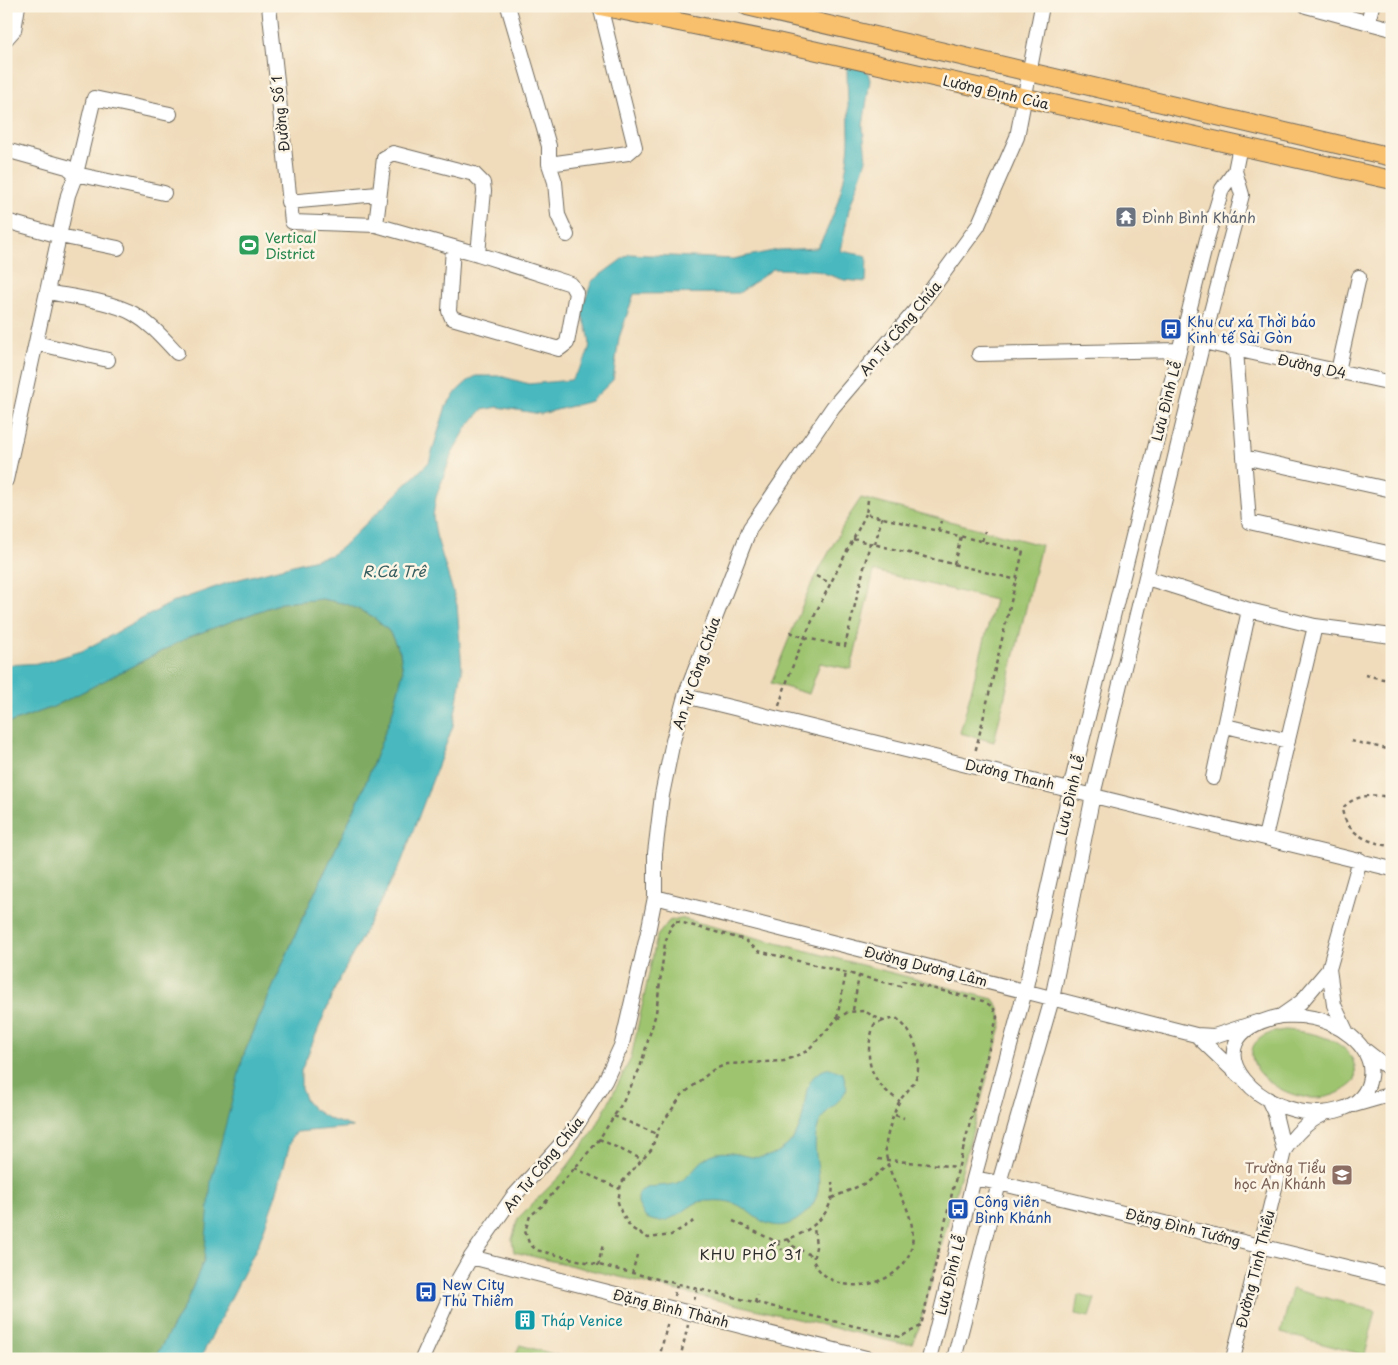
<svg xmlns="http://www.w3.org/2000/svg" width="1398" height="1365" font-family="'Playpen Sans',sans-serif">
<rect width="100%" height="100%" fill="#fcf5e5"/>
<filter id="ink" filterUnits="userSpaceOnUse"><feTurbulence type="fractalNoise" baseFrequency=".02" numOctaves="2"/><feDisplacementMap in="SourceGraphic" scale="10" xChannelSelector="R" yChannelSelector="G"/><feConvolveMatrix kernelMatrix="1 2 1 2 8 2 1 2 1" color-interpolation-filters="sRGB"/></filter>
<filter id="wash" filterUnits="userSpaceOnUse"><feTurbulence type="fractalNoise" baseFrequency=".0096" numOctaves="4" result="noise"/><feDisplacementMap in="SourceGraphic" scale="20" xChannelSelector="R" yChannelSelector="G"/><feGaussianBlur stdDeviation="1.12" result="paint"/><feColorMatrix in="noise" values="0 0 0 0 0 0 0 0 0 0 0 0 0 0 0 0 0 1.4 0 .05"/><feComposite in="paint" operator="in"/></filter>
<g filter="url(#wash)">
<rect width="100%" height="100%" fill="#f0dcbb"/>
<!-- green -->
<path fill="#9ec46f" stroke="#64784d" d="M861,498L1041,545L994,742L960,733L995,600L874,571L851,669L820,663L809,694L771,683L809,589L847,519Z
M680,918L993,999L999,1008L1002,1023L919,1328L912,1343H898L514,1252L512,1240L518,1218L561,1175L595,1129L631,1058L657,936L669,921Z
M1285,1030C1315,1032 1361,1041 1355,1081C1301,1136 1199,1041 1285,1030Z
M1292,1289L1376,1311L1365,1355L1281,1333Z
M1078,1295L1095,1299L1089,1317L1075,1314Z
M520,1345L571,1359H513Z"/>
<!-- forest -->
<path fill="#7eaa62" stroke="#546a46" d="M322,599L347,604L372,616L389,631L400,652L403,672L392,714L361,795L300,924L244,1054L204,1260L186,1303L154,1359H6V724L53,707L189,637L281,603Z"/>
<!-- water -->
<path fill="#4ab9bf" stroke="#3a7275" d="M854,62L868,73L870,80L863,126L866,160L849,209L841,251L867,256L866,282L844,280L815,270L773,269L739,293L634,294L619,338L613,380L591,401L541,414L498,407L482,410L467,427L451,456L436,497L433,516L436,535L457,605L459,631L462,671L453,726L401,863L336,986L301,1071V1089L306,1101L313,1109L329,1119L353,1127L297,1132L292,1136L276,1195L259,1243L200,1359H154L186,1303L204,1260L211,1181L244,1054L300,924L361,795L392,714L403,672L400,652L389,631L372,616L347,604L322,599L281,603L189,637L53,707L6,724V665L42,663L82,651L173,602L236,580L331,555L341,548L429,462L446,406L458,390L468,381L476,376H500L529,384L571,380C592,351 595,347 581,312L592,281L629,254L733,259L778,250L817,248C835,220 849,171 849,137C849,114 847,91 847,68Z
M830,1068L843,1073L847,1088C841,1103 828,1107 821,1120C802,1156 840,1189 798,1219C791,1224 782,1227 773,1225C748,1220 747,1198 711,1201C707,1201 700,1201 696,1203C680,1212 665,1229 645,1217L638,1204V1193C651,1182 668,1189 681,1181C695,1173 701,1156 717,1153C740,1149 755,1167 781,1150C820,1124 789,1077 830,1068Z"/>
</g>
<g filter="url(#ink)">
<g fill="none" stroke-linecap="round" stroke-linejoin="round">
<!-- minor casing -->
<g stroke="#70695d" stroke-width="16">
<path id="minor" d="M269,6L292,222L376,225L478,254L571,284L576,293L567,343L559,349L452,318L449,311L453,247
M508,6L549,146V164L555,182L558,215L567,235
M1306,6L1392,29
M1368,22L1372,6
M6,39L14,30L18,6
M6,150L67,167L76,174L68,195L6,480
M549,164L628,153L635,147L600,6
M164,193L76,174L94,98L170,114
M288,202L378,194
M6,221L60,236L118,248
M376,225L384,158L393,153L474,174L483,183L484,191L478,254
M47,292C73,297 112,301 134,314C151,324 163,338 177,353
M1203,342L1392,383
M36,343L108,360
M1236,350L1249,522L1392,554
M979,354L1179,350
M1338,371L1359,277
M1244,457L1392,490
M1147,578L1249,610L1315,626L1392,636
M685,696L1392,869
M1226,726L1288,741
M1213,778L1249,610
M1265,837L1315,626
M655,897L1196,1035L1214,1036L1257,1022
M1329,969L1334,1005L1347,1033
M1281,1016C1290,1016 1299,1015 1307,1017C1335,1020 1375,1045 1370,1077C1368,1093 1357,1104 1342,1109C1268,1133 1176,1038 1281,1016Z
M1281,1016L1301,1002L1329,969L1360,860
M1196,1035L1239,1076
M1365,1050L1392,1071
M1268,1099L1275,1114L1284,1151
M1354,1105L1392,1094
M974,1178L999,1183L1392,1278
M471,1257L870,1359
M422,1359L455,1285L471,1257L512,1198L573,1131L605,1081L622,1044L648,932L655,897V853L662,795L673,741L685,696L750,528L833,407L920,305L978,226L1017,137L1042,6
M929,1359L974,1178L1025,991L1070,789L1207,239L1222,189L1235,171L1240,146
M954,1359L999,1183L1052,999L1093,795L1203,342L1242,195L1235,171
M1233,1359L1284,1151C1294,1135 1306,1122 1324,1114"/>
</g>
<!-- major casing -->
<g stroke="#70695d" stroke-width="20">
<path id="major" d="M600,6L777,42L1392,180
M747,6L1392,157"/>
</g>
<!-- path -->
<path stroke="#70695d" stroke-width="2.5" stroke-dasharray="4 4" stroke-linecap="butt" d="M868,500L866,514L1023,551L975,753
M938,531L941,521
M853,539L1017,580
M982,541L985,531
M875,544L882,517
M954,564L961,536
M816,576L830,583
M790,632L805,638L845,646L870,543
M1365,675L1392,681
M779,706C799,638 835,576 866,514
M1351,741L1392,750
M1389,797L1392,787
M1392,798C1375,793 1353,795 1342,809C1346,834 1369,843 1392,846
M676,921L745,940L758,951L900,986L903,981L983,1001L993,1007L997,1017L953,1189L921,1326L900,1337L536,1250L529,1243L525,1231L530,1216L542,1206L598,1141L623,1102L640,1068L656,1013L665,943L670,928Z
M853,1010L859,976
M837,1018L846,973
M883,1021L874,1025C863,1058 869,1082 900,1101
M895,1115L904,1118
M614,1116L657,1134
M599,1139L643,1160
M878,1159L958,1167
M574,1168L620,1189
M832,1198L868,1182L889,1164
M694,1221L671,1235L648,1238L631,1228L621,1212L618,1202L621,1183L651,1150L659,1128L682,1095L713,1070L727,1064L784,1061L807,1051L837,1019L848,1012L864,1011L883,1021L896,1018C913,1031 922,1053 917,1075C914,1085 906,1092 900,1100C894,1111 888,1131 886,1143C882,1177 918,1207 912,1244C906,1288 831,1302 813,1260L816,1247L814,1227
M733,1221L777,1242C806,1236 837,1215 832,1182
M788,1239L793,1246L814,1257
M777,1242L782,1250
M797,1254L801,1250
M598,1266L603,1244
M632,1274L637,1255
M674,1296L677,1285
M694,1300L697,1290
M755,1303L757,1295
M524,1359L527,1354L548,1359
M659,1359L668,1321
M680,1359L688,1325"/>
<!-- minor -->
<use href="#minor" stroke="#fff" stroke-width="14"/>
<!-- major -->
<use href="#major" stroke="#f8bf6c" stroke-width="18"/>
</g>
</g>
<!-- icons -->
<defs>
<g id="temple-square" transform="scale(1.125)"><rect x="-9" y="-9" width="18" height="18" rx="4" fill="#6b7280" stroke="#fcf5e5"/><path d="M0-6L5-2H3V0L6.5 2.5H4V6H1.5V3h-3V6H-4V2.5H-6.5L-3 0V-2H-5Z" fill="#fff"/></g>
<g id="stadium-square" transform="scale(1.125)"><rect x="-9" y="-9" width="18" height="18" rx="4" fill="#2e9e5b" stroke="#fcf5e5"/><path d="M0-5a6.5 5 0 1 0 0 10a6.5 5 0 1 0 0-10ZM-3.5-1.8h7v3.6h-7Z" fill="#fff"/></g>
<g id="bus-square" transform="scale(1.125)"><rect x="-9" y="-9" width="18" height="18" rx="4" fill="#1a4fb4" stroke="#fcf5e5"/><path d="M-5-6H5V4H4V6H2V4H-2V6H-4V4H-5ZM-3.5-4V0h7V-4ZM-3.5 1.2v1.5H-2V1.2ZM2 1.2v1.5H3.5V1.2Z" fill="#fff"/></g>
<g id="school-square" transform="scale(1.125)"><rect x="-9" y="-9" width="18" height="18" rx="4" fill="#8d6e63" stroke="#fcf5e5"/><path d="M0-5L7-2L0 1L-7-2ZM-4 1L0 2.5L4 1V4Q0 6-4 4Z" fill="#fff"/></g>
<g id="building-square" transform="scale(1.125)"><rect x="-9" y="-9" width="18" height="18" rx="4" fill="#0f9aa8" stroke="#fcf5e5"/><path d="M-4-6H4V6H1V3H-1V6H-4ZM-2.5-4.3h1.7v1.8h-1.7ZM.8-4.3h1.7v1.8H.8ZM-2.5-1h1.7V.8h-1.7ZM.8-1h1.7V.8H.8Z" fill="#fff"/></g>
</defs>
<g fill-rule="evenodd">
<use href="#temple-square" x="1126" y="217"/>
<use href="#stadium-square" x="249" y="245"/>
<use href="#bus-square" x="1171" y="329"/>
<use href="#school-square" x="1342" y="1175"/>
<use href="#bus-square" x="958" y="1209"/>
<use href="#bus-square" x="426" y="1292"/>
<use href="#building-square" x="525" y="1320"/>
</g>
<g text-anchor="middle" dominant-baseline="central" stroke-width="5" stroke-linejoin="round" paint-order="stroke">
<!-- street labels -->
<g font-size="14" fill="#2b2b2b" stroke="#fcf5e5">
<text transform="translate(996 92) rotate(13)">Lương Định Của</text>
<text transform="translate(280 114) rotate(-96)">Đường Số 1</text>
<text transform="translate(900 328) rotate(-50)">An Tư Công Chúa</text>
<text transform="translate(1312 366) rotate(12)">Đường D4</text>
<text transform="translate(1166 401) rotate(-76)">Lưu Đình Lễ</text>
<text transform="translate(696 673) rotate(-71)">An Tư Công Chúa</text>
<text transform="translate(1010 774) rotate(13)">Dương Thanh</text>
<text transform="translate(1070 795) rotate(-77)">Lưu Đình Lễ</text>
<text transform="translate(926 966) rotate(14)">Đường Dương Lâm</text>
<text transform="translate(543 1164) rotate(-51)">An Tư Công Chúa</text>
<text transform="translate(1183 1227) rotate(14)">Đặng Đình Tướng</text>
<text transform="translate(1255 1269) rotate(-76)">Đường Tinh Thiều</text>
<text transform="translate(950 1275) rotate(-76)">Lưu Đình Lễ</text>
<text transform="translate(671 1308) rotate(14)">Đặng Bình Thành</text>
</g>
<!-- worship labels -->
<g font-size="14" fill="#5b616d" stroke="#fcf5e5" text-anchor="start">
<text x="1142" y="217">Đình Bình Khánh</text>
</g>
<!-- leisure labels -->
<g font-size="14" fill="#27864d" stroke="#fcf5e5" text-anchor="start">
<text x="265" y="237">Vertical<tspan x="265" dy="16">District</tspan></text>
</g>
<!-- transit labels -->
<g font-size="14" fill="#164399" stroke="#fcf5e5" text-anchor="start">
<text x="1187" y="321">Khu cư xá Thời báo<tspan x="1187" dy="16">Kinh tế Sài Gòn</tspan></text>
<text x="974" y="1201">Công viên<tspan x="974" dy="16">Bình Khánh</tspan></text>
<text x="442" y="1284">New City<tspan x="442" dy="16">Thủ Thiêm</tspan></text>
</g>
<!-- education labels -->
<g font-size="14" fill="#785e54" stroke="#fcf5e5" text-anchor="end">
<text x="1326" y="1167">Trường Tiểu<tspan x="1326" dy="16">học An Khánh</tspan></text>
</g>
<!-- culture labels -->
<g font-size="14" fill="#0d838f" stroke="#fcf5e5" text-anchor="start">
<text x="541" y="1320">Tháp Venice</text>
</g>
<!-- water labels -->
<g font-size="15" font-style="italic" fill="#365d5f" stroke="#fcf5e5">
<text x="394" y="570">R.Cá Trê</text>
</g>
<!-- neighbourhood labels -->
<g font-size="15" letter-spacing="1" fill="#2b2b2b" stroke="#fcf5e5">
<text x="751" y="1253">KHU PHỐ 31</text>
</g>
</g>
<!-- margin -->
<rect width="1398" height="1365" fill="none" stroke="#fcf5e5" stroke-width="25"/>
</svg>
